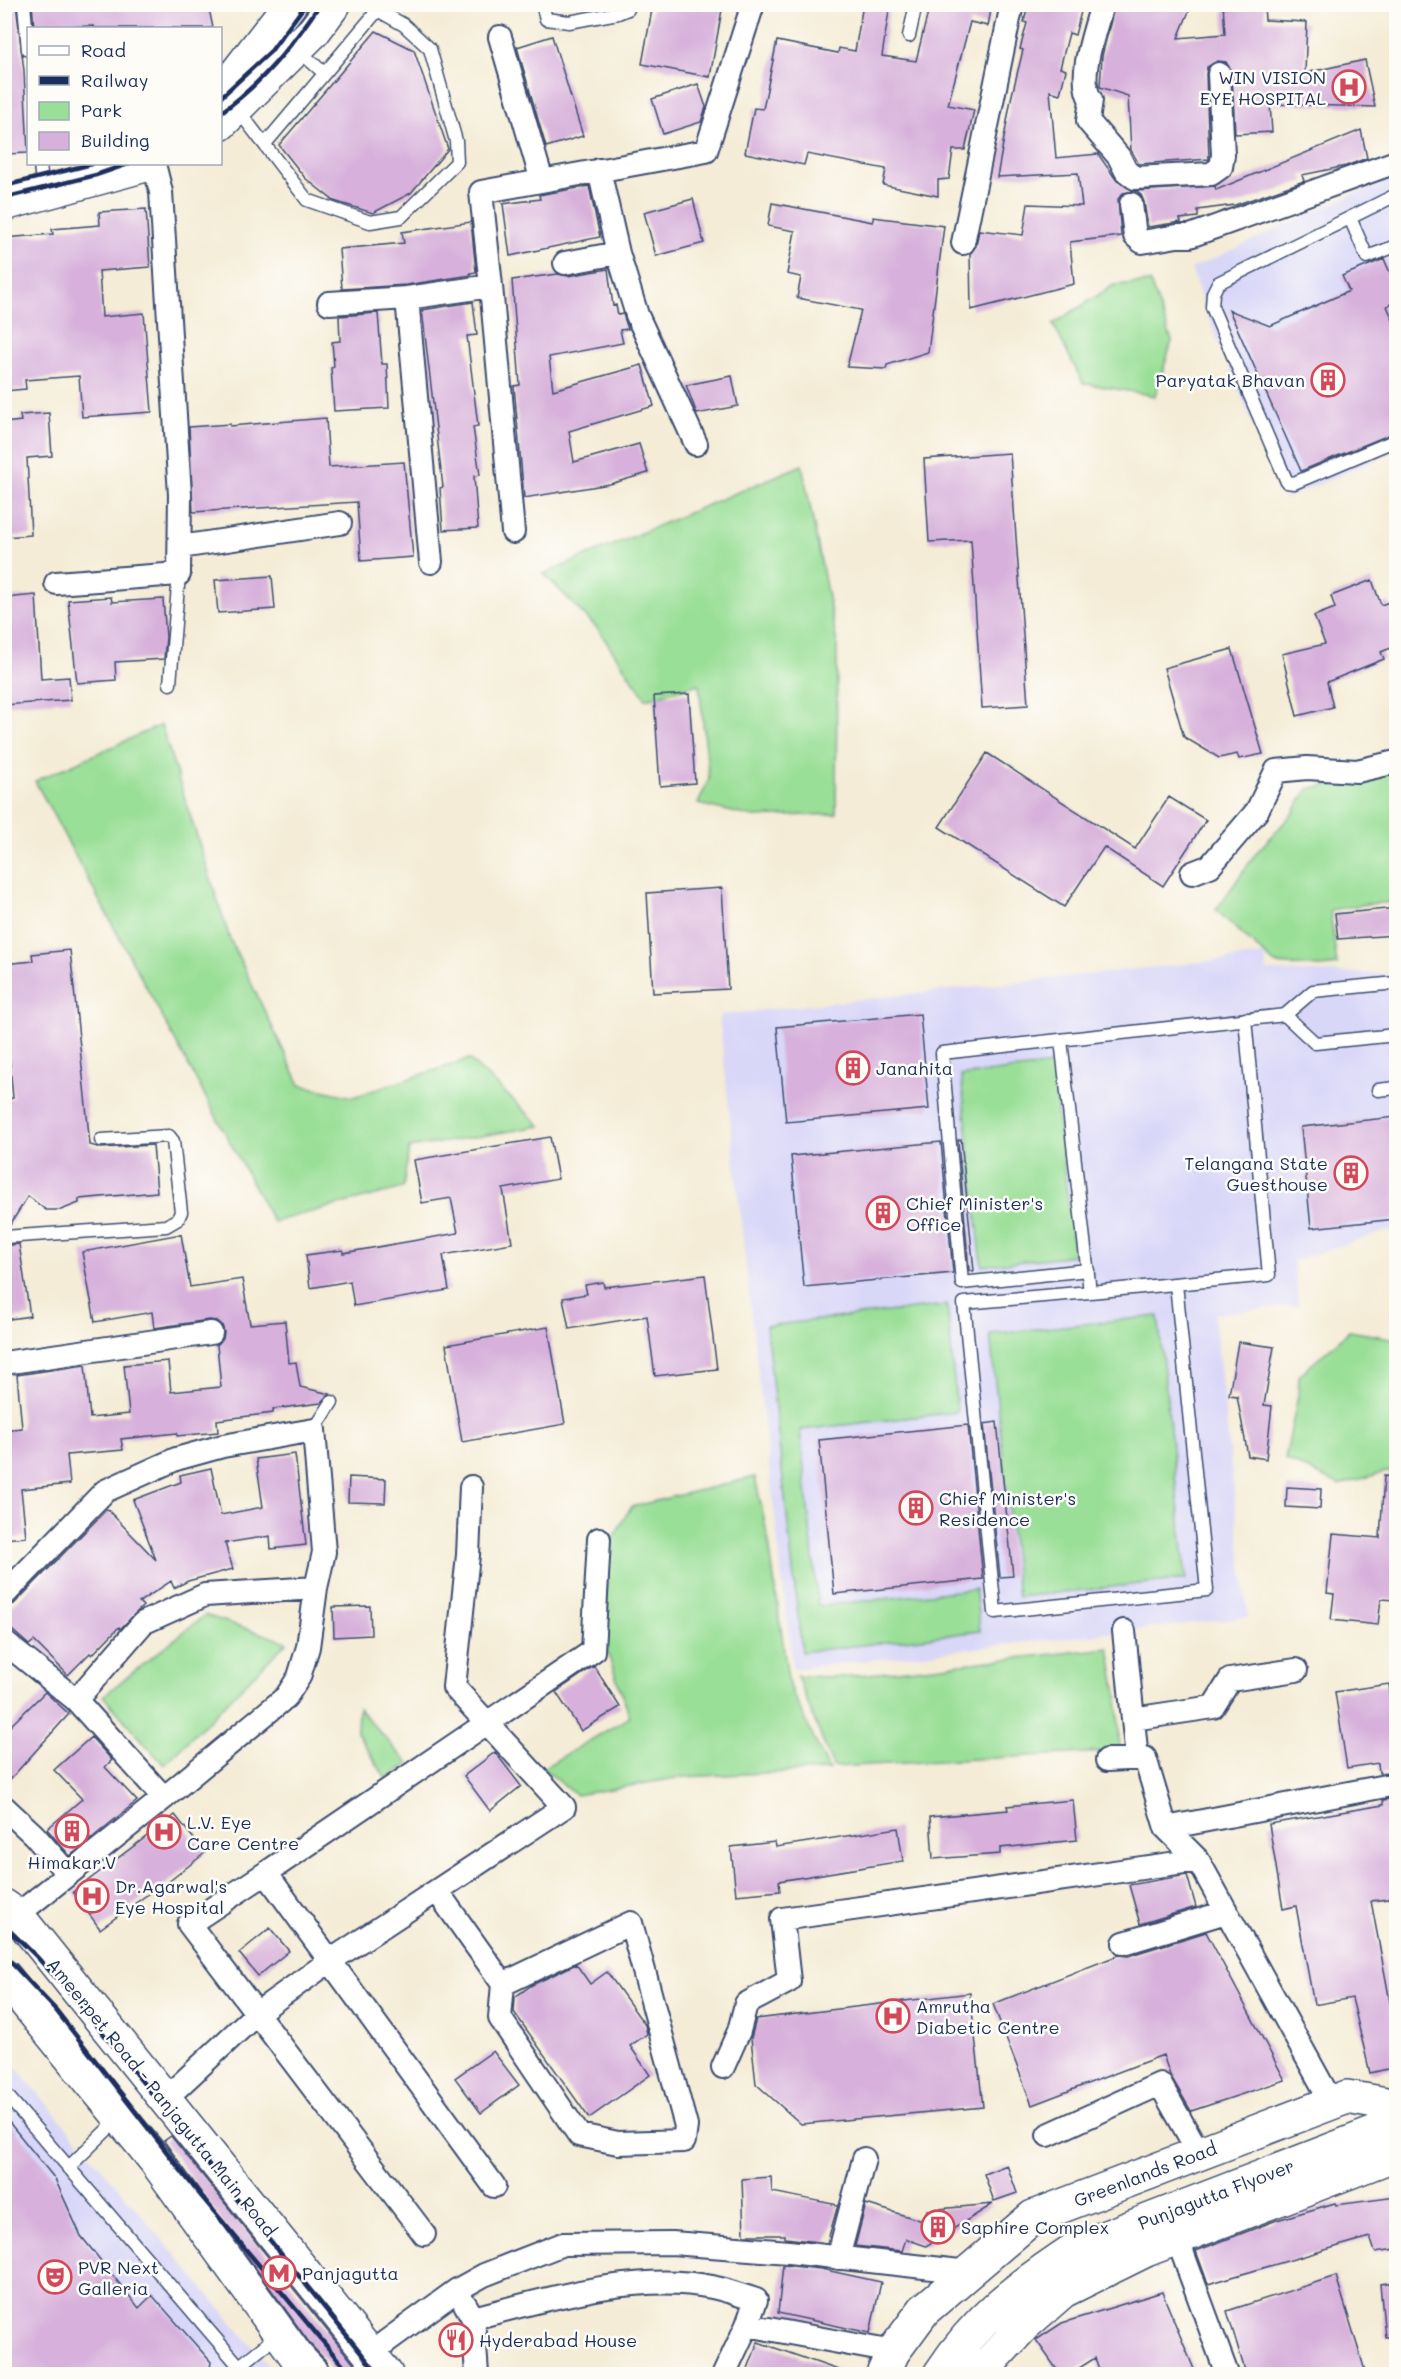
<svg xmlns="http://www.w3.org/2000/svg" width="1401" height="2379" font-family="Mali,sans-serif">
<rect width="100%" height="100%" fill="#fdfcf7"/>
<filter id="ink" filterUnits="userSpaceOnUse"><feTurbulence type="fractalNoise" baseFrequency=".0167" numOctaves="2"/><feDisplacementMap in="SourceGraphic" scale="12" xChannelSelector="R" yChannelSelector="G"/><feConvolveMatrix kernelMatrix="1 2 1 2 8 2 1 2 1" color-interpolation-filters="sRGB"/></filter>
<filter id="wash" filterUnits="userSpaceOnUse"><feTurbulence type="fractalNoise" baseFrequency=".008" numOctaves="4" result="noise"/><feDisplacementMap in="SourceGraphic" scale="24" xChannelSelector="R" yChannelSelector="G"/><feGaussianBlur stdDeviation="1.35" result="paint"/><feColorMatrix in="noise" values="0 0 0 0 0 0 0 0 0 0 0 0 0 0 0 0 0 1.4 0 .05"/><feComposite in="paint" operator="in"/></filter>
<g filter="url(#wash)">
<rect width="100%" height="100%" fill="#f4ecd6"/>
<!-- built -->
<path fill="#d9d7f8" d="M1396,174V451L1285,499L1212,328L1191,269Z
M1265,955L1267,971L1396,974V1228L1293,1261L1299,1305L1214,1314L1248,1617L793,1669L751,1314L719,1015Z
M5,2054L276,2374H5Z"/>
<!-- green -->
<path fill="#9adf97" stroke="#5a877a" stroke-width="1.5" d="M1150,282L1172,341L1155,396L1083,383L1053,324L1114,285Z
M802,465L837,643L836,814L754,817L698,804L709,779L699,684L646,699L597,628L544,574Z
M161,725L230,939L300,1085L353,1097L469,1059L541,1126L409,1148L403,1188L273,1222L35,781Z
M1396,770V902L1367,904L1330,910L1337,965L1321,967L1275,964L1216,910L1257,852L1293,813L1308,789Z
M1052,1065L1074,1255L982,1266L961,1076Z
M947,1305L957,1412L800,1430L818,1606L975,1589L980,1631L802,1652L766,1326Z
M1158,1316L1186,1579L1018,1597L990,1334Z
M1349,1331L1396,1339V1473L1385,1472L1340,1485L1285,1459L1298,1396L1299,1376Z
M755,1477L769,1543L789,1686L829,1770L682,1777L576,1795L543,1768L630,1717L604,1643L608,1546L631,1507Z
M205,1615L287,1642L164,1765L103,1696Z
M1109,1648L1117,1694L1120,1751L833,1767L797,1676L842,1677Z
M358,1708L409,1764L386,1779L357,1732Z"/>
<g id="blocks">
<!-- building -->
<path fill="#d7b1db" d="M4,4H16L24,71L28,153L4,154Z
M32,4H208L213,28H94V26L34,28Z
M653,4H723L710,77L642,64Z
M863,4H890L882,56L916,61L930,4H992L988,26L970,22L948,105L974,110L965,150H953L949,179L938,180V196L883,185L886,169L807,154L804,165L745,153L754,108L763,109L777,41L838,53L839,48L855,51Z
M1028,4H1083L1075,35L1069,33L1060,68L1066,70L1060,94L1050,91L1056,158L1098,154L1117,181L1134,191L1123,193L1118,199L1121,236L1070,242L1074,284L971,310L970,254L976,246L979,230L1023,235L1028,204L1082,206L1078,173L997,177L1011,99L1023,50L1020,49L1027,23L1024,22Z
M1115,4H1179L1190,9L1178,38L1225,34L1223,4H1264L1265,20L1307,22L1305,73L1365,60L1375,107L1270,104L1272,132L1235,134L1232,73L1226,62L1218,61L1207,67L1206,74L1209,159L1139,164L1131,150L1128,96L1100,87L1102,56Z
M376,31L414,50L448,149L411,193L373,213L334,201L305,178L279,145Z
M552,36L583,136L546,147L517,47Z
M698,84L706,107L701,122L663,134L652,99Z
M1361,130L1367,158L1346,166L1302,175L1304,181L1235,205L1198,210V217L1180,219L1181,222L1148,227L1144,202L1141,195L1136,191L1215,186L1216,190Z
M589,186L600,237L510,256L503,204L540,199L539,195Z
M693,199L704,243L656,256L644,212Z
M772,203L873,222V217L944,226L928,352L887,365L886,369L847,367L861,310L797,298L801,277L787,274L795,231L768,226Z
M146,209L150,267L99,271L102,317L144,313L152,412L82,417L79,376L25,380L26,389L4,391V238L53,234L52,229L100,225L99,212Z
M471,222L476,272L470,273L471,275L406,285L342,289L339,249L404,243L402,232Z
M1384,259L1396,286V301L1387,306L1396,327V432L1301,471L1229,310L1270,326L1349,291L1342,276Z
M608,269L613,306L616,305L618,315L623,314L628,329L620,330L623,343L549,357L553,390L642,365L654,406L569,431L574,462L639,444L648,473L610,484L524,498L514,386L520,385L512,280L558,274L568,276Z
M473,302L477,335L467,336L478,426L473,427L480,475L474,476L478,528L443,530L440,488L443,487L422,310Z
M378,313L382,364H387L389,408L334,411L331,368L334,367L332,342L340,341L339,316Z
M732,376L738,406L697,414L686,385Z
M49,413L52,456L27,458L31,535L4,537V423L21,421L20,415Z
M326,418L329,467L404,462L413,557L361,561L357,502L193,512L189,427L230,424V426Z
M1010,453L1028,705L982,708L971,540L929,542L924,459Z
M272,576L275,609L218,613L215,580Z
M1372,580L1381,605L1389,602L1396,620V646L1381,652L1384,659L1327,682L1333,707L1297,716L1282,654L1325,644L1314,616L1335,608L1331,596Z
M36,595L41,679L69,677L71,700L4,705V598Z
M111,597L112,602L163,599L166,637L164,659L115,662L116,680L77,683L68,600Z
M1232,649L1263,754L1239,759L1237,754L1219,758L1184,737L1164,668Z
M689,694L695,783L660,786L654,696Z
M987,753L1135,849L1169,797L1206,820L1163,886L1104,847L1064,907L939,827Z
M722,888L728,989L653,993L647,893Z
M1396,908V935L1338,939L1335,914Z
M70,950L90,1145L101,1148L153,1145L157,1192L79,1199V1203L61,1210H46L28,1196L8,1228L4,1229V1099L13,1098L9,1055H4V964L33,961L32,954Z
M920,1014L929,1109L786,1122L777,1027Z
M1396,1117V1219L1311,1228L1301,1127Z
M550,1137L558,1179L503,1189L512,1243L443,1255L449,1290L354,1306L350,1281L310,1288L306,1255L343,1250V1253L458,1233L451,1198L422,1203L414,1160Z
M961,1139L974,1271H969L958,1140Z
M941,1142L953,1273L804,1287L791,1156Z
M181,1234L190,1287L242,1279L250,1324L285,1321L289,1363L296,1362L300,1387L330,1394L321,1403L273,1409V1413L217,1420L218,1432L177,1436V1433L121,1439L123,1450L67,1455L70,1484L21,1489L26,1537L4,1539V1430L22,1428L17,1375L85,1365L90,1418L129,1414L124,1365L168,1361L171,1392L221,1387L217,1345L223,1339L224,1332L222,1325L217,1321L209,1320L154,1328L152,1312L95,1322L82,1252Z
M19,1244L30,1316L4,1320V1246Z
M705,1275L717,1369L655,1376L647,1316L569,1329L563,1298L587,1294L585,1285L603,1282L604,1287Z
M548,1327L565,1424L462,1442L446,1345Z
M1238,1342L1274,1347L1264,1405L1272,1406L1266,1459L1248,1456L1237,1396L1229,1395Z
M997,1422L1013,1576L1000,1577L984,1424Z
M968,1425L983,1579L834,1594L819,1440Z
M295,1454L306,1545L271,1549L270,1536L225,1543L233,1569L188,1581L174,1588L171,1581L139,1602L143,1606L120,1629L119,1627L92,1655L90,1653L68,1675L34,1641L29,1645L4,1623V1608L14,1604L107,1509L156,1560L133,1500L181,1482L180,1475L211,1468L221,1515L263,1507L256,1459Z
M1384,1476L1396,1477V1600L1381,1599L1378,1625L1331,1620L1334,1594L1327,1593L1333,1534L1380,1538Z
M349,1477L386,1479L385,1503L348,1502Z
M1287,1487L1321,1489L1320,1509L1286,1507Z
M370,1606L371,1635L334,1637L333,1607Z
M594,1666L620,1707L581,1731L556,1692Z
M1389,1684L1396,1734V1771L1379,1773L1378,1763L1347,1768L1335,1692Z
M45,1692L69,1714L4,1786V1732Z
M91,1737L112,1760L105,1767L137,1801L70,1856L47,1829L82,1799L54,1770Z
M495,1752L521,1786L490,1811L464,1776Z
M1396,1798V1898L1371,1901L1392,2012L1396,2011V2067L1370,2073L1352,1998L1314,2005L1296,1906L1283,1909L1269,1824L1383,1805V1800Z
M1073,1800L1077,1840L1000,1848V1854L933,1859L930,1817L1008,1810L1007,1806Z
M175,1815L205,1853L153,1894L151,1892L100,1929L73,1892Z
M898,1828L903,1861L779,1881L780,1891L736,1895L731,1847L775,1842L776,1847Z
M1187,1875L1196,1907L1140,1924L1129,1885Z
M270,1928L289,1951L258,1976L239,1953Z
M1206,1932L1285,2080L1191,2111L1170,2075L1163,2055L1032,2105L993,2004L1119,1955L1128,1956Z
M576,1964L590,1984L607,1972L645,2025L647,2034L630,2046L650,2075L589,2118L514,2012L515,1997L532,1985Z
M970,1993L983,2107L801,2124L756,2084L751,2038L756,2019Z
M493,2051L519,2085L481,2113L455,2078Z
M4,2116L55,2179L81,2236L139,2308L152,2295L211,2362L209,2374H4Z
M171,2136L362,2374H331L327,2362L311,2345L164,2141Z
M1007,2165L1017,2193L994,2201L984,2174Z
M771,2177L772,2192L838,2205L827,2243L785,2238V2235H744L742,2179Z
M1396,2197V2249L1375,2252L1370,2237L1208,2284L1196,2251L1277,2220L1335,2203L1336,2205Z
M866,2204L923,2221L927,2210L993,2204L926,2246L906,2239L902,2251L855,2246Z
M783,2265L821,2269L881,2282L870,2333L778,2313Z
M1336,2276L1366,2374H1246L1227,2311Z
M1396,2282V2337H1385L1380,2284Z
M1162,2292L1196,2374H1100L1095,2358L1070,2374H1060L1036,2340L1062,2323Z
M758,2342L844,2372V2374H746Z"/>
</g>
</g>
<g filter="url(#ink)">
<use href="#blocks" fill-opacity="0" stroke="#3c4b70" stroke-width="1.5"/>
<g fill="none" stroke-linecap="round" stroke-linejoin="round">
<!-- service casing -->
<g stroke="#3c4b70" stroke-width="15">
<path id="service" d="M24,4L28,50
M542,4L546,19L569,22L618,13L628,9V4
M909,36L916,4
M298,50L324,73
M238,110L307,200L370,222L401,217L457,162L456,141L430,49L404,25L367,4
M265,144L378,10
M40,164L41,174
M1396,195L1218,283L1213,293L1212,307L1287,482L1294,483L1396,440
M1350,218L1367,257L1396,246
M170,684L179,574
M1285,1015L1315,1043L1396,1035
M1061,1040L1090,1292L964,1303L995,1612L1207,1590L1176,1284
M1378,1090L1396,1088
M4,1237L166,1226L178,1219L181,1212L173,1141L169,1136L101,1140
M1088,1270L962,1283L942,1053L1285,1015L1313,991L1396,983
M1090,1292L1269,1275L1245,1019
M314,1430L332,1402
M4,2092L246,2374
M68,2168L118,2119
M230,2374L279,2334"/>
</g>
<!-- minor casing -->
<g stroke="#3c4b70" stroke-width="26">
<path id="minor" d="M1102,4C1096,29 1076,78 1091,100L1088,121L1119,157L1126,171L1135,178L1211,174L1221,167L1223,155L1219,74
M500,37L542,181
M599,170L618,253L637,315L696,444
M1131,204L1135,236L1142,242L1177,236H1190L1396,162
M963,243L1012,4
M565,263L618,253
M491,286L513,532
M329,303L407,298
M180,547L340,523
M431,562L407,298L491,286L481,192L706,151L753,4
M56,583L179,574L180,495L161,192L154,164
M1192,873L1210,866L1257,811L1276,771L1307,768L1357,771L1396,762
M4,1363L211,1333
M4,1595L105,1491L176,1459L223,1446L314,1430L324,1552L316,1588L308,1647L299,1677L286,1697L164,1798L17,1915
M1124,1631L1137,1759
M4,1642L76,1700L164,1798
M76,1700L143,1623L205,1595L316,1588
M1133,1719L1213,1707L1230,1680L1296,1670
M1107,1760L1145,1758L1166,1828L1198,1860L1332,2103
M4,1807L34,1835L68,1874
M1166,1828L1396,1784
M266,1873L593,1651L599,1539
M437,1891L503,1984L631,1923L686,2126L684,2141L618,2143L579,2135L500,2018L503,1984
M1124,1943L1226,1912
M723,2067L739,2031L746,2004L789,1981L782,1919L1198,1860
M164,2100L257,2013L330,1961L564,1807L454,1687L468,1555L471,1487
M1048,2135L1160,2084L1199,2153
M424,2234L189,1924L266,1873L494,2186
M1177,2238L1227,2374
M838,2258L864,2159
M465,2304L473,2318L477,2374
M473,2318C545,2300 637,2271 712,2287C726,2290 741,2295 756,2300L747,2325L724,2374
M747,2325L893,2352
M369,2354L457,2290L484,2275L563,2244L672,2243L789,2252L969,2272"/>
</g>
<!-- secondary casing -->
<g stroke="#3c4b70" stroke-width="36">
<path id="secondary" d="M220,91L226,87L290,4
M220,124L314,31L334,4
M4,204L149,164"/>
</g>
<!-- primary casing -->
<g stroke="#3c4b70" stroke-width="36">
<path id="primary" d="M883,2374L893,2352L924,2310L1033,2217L1347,2097L1386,2104
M940,2374C977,2317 1019,2286 1075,2249L1396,2125
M979,2374L1024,2325L1063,2291L1146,2250L1396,2154"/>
</g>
<!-- trunk casing -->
<g stroke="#3c4b70" stroke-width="36">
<path id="trunk" d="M4,1906L17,1915L386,2374
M4,1976L155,2160L297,2357L313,2374"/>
</g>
<!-- service -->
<use href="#service" stroke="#fff" stroke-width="12"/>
<!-- minor -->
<use href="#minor" stroke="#fff" stroke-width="22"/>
<!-- secondary -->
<use href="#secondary" stroke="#fff" stroke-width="33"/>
<!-- primary -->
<use href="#primary" stroke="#fff" stroke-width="33"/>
<!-- trunk -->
<use href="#trunk" stroke="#fff" stroke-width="33"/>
<!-- rail -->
<path stroke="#1b2f5e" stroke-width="4.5" d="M220,98L271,51L306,4
M220,113C261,85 293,45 320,4
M4,186L92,164
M4,198L96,175L128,164
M4,1925L36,1956L73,1996L378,2374
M4,1955L56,2010L197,2191L350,2374"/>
</g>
</g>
<!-- icons -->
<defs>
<g id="hospital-ring" transform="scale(1.725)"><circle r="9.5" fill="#fdfcf7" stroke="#d1495b" stroke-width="1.5"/><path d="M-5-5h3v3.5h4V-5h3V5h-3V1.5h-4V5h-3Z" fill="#d1495b"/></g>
<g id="building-ring" transform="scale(1.725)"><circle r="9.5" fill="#fdfcf7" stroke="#d1495b" stroke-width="1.5"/><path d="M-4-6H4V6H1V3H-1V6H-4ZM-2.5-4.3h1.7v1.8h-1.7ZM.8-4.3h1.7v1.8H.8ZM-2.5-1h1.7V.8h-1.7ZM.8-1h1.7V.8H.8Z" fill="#d1495b"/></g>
<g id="metro-ring" transform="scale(1.725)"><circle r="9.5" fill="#fdfcf7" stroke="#d1495b" stroke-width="1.5"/><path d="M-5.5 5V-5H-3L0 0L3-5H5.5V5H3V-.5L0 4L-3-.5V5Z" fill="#d1495b"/></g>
<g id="theatre-ring" transform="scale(1.725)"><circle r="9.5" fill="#fdfcf7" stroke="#d1495b" stroke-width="1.5"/><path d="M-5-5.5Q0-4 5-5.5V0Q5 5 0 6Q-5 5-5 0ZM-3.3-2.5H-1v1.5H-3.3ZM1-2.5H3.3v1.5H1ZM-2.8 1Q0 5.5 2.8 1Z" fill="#d1495b"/></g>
<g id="restaurant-ring" transform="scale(1.725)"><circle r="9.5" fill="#fdfcf7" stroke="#d1495b" stroke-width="1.5"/><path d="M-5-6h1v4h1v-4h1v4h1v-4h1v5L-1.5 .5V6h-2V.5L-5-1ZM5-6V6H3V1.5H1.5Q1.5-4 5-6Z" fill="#d1495b"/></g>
</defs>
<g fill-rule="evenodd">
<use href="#hospital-ring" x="1349" y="87"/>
<use href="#building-ring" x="1328" y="380"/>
<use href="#building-ring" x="853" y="1068"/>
<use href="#building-ring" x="1351" y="1173"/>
<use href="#building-ring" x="883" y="1213"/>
<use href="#building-ring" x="916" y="1508"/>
<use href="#building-ring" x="72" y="1831"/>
<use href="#hospital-ring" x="164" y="1832"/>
<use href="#hospital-ring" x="92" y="1896"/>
<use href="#hospital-ring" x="893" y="2016"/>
<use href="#building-ring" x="938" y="2227"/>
<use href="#metro-ring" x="279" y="2273"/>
<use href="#theatre-ring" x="55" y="2277"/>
<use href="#restaurant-ring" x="456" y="2340"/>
</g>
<g text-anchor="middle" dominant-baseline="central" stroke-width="5" stroke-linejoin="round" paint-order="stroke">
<!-- poi labels -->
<g font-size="18" fill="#1b2f5e" stroke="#fdfcf7" text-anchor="start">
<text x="1326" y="77" text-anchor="end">WIN VISION<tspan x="1326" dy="21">EYE HOSPITAL</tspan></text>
<text x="1305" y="380" text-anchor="end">Paryatak Bhavan</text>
<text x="876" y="1068">Janahita</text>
<text x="1328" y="1163" text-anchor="end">Telangana State<tspan x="1328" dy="21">Guesthouse</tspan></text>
<text x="906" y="1203">Chief Minister's<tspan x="906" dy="21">Office</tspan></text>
<text x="939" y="1498">Chief Minister's<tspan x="939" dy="21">Residence</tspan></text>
<text x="187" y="1822">L.V. Eye<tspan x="187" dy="21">Care Centre</tspan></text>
<text x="72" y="1862" text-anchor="middle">Himakar.V</text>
<text x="115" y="1886">Dr.Agarwal's<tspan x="115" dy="21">Eye Hospital</tspan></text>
<text x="916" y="2006">Amrutha<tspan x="916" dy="21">Diabetic Centre</tspan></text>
<text x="961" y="2227">Saphire Complex</text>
<text x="78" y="2267">PVR Next<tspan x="78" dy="21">Galleria</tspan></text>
<text x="302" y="2273">Panjagutta</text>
<text x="479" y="2340">Hyderabad House</text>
</g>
<!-- street labels -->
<g font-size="18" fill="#1b2f5e" stroke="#fdfcf7">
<text transform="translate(162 2097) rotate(51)">Ameerpet Road - Panjagutta Main Road</text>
<text transform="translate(1145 2174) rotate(-21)">Greenlands Road</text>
<text transform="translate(1216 2194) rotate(-21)">Punjagutta Flyover</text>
</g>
</g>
<!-- margin -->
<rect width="1401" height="2379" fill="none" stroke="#fdfcf7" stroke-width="24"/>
<!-- legend -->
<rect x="27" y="27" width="195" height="138" fill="#fdfcf7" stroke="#a3aaba" stroke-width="1.5"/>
<rect x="39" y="46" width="30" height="9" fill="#ffffff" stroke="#a3aaba" stroke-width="1.5"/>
<text x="81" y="57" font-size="18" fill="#1b2f5e">Road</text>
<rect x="39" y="76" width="30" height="9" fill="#1b2f5e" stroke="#a3aaba" stroke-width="1.5"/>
<text x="81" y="87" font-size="18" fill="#1b2f5e">Railway</text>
<rect x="39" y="102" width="30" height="18" fill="#9adf97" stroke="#a3aaba" stroke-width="1.5"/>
<text x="81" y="117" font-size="18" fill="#1b2f5e">Park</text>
<rect x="39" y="132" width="30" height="18" fill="#d7b1db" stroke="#a3aaba" stroke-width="1.5"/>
<text x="81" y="147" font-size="18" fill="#1b2f5e">Building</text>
</svg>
